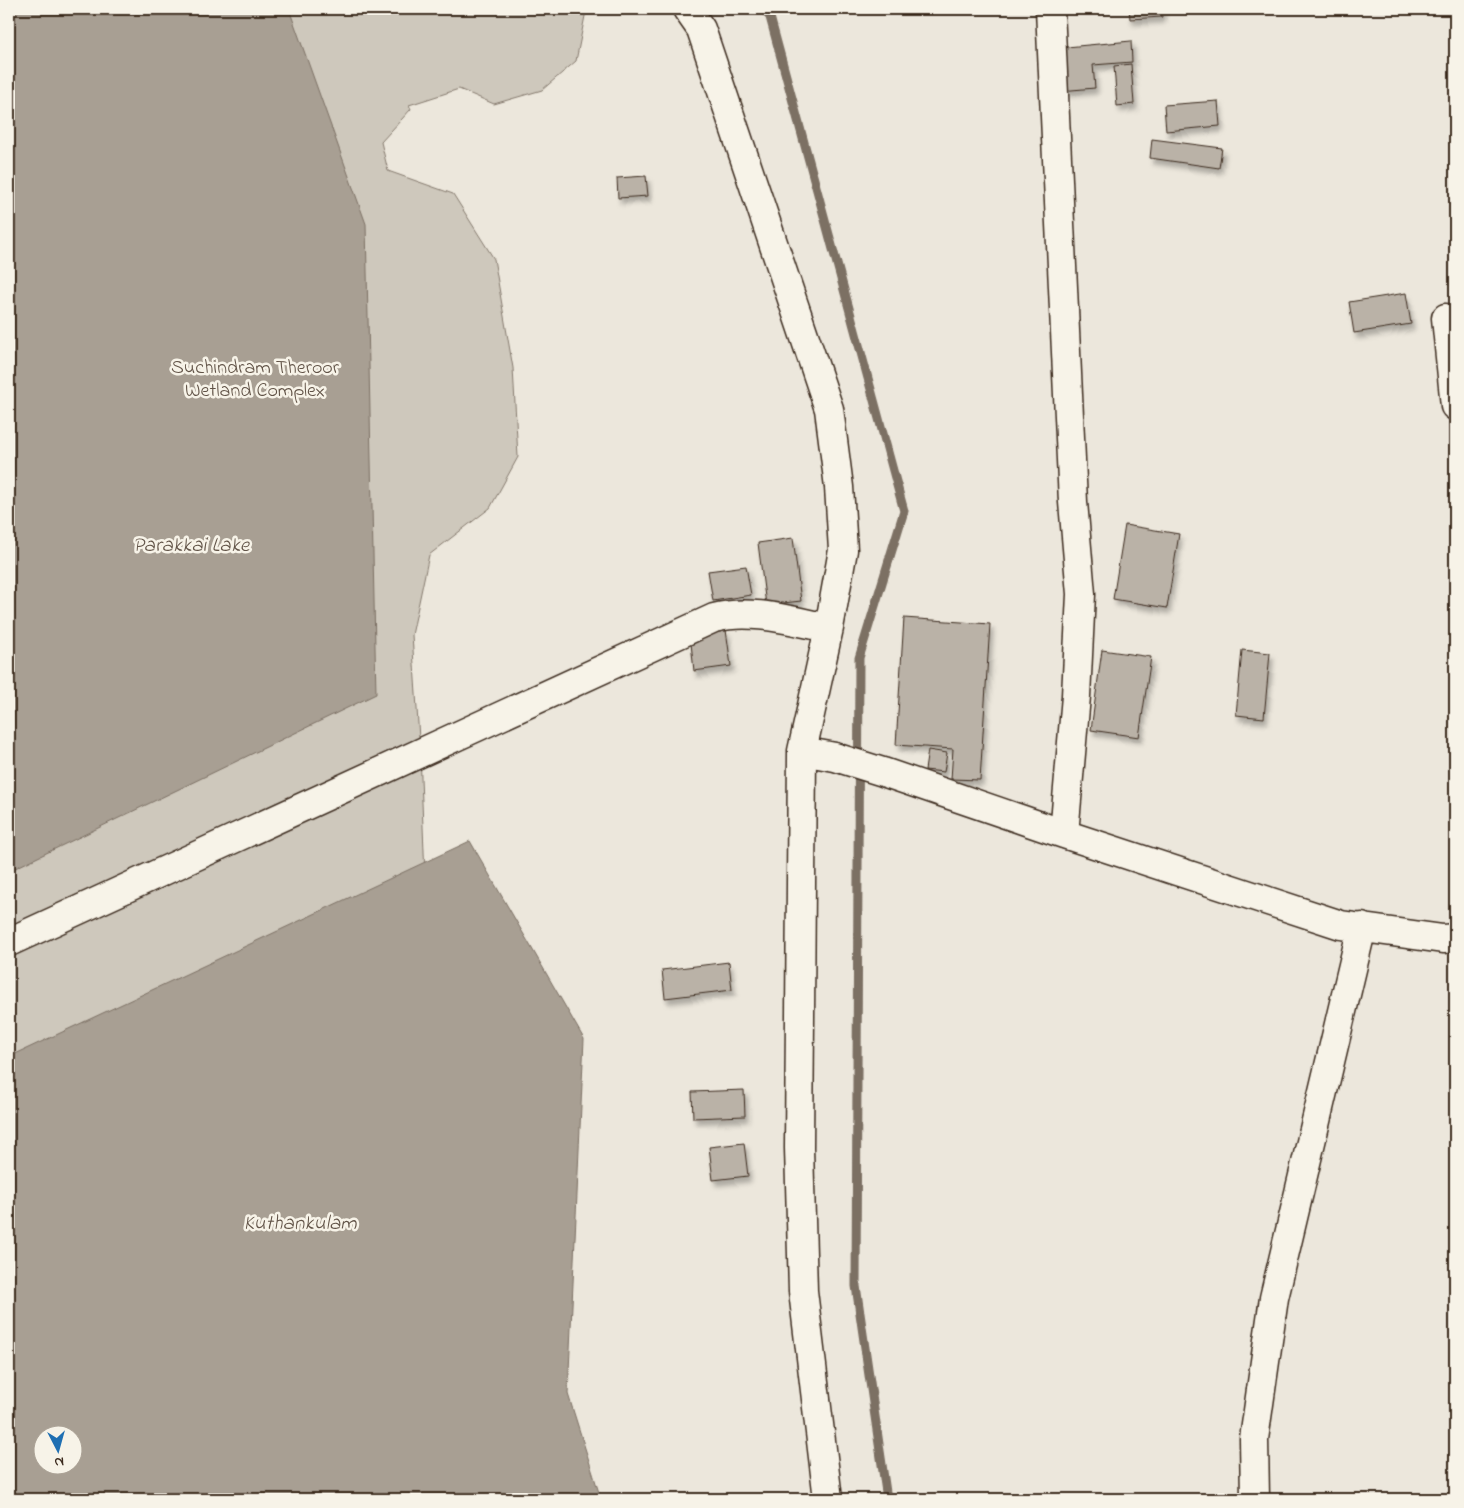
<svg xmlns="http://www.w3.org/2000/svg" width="1464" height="1508" font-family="'Indie Flower',sans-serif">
<defs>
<filter id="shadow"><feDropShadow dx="3" dy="5.5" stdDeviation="2.5" flood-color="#0004"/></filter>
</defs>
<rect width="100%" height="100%" fill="#ece7dc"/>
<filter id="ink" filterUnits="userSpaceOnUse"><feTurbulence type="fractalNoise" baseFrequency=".02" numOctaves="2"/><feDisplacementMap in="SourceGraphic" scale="10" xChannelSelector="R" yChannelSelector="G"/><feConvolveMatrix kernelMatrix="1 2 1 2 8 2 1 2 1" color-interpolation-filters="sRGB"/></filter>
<g filter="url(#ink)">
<!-- green -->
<path fill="#cec8bc" stroke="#84796d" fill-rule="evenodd" d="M9,9H586V11L576,61L542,90L494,104L459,89L409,105L411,109L381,142L388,171L453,194L494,259L513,368L518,457L490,508L429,555L412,635L420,753L429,974L345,1333L9,1499ZM42,1436H72V1466H42Z"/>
<!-- water -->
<path fill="#a89f93" stroke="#7c7064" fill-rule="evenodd" d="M9,9H289L366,224L376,694L9,871Z
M470,841L584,1039L568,1394L601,1499H9V1057ZM42,1436H72V1466H42Z"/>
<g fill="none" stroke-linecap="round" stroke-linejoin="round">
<!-- stream -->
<path stroke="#7c7064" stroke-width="9" d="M763,9L770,17L904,511L859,658L856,1286L887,1499"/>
</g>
<!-- building -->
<path fill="#bab2a7" stroke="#3b2a1e" filter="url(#shadow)" d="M1129,9H1162V17L1130,19Z
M1131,41L1132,62L1093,65L1095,88L1060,91L1056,48Z
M1131,64L1134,104L1117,106L1114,66Z
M1218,101L1220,126L1166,131L1164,105Z
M1152,139L1222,148L1219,168L1150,158Z
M646,176L648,196L618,198L617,178Z
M1406,293L1411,324L1354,333L1349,302Z
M1125,525L1179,534L1167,608L1113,599Z
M793,538L801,601L766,605L758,543Z
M746,566L751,595L713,601L708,571Z
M904,618L990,624L980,780L951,779L953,749L896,745Z
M726,630L731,666L694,671L690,634Z
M1102,650L1151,657L1139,737L1091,730Z
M1242,650L1270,653L1264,718L1236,715Z
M928,750L947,753L944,772L925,770Z
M729,962L732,990L665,998L662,970Z
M744,1090L745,1116L693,1118L692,1092Z
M744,1143L748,1176L713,1180L709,1147Z"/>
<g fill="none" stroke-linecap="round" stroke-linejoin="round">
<!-- minor casing -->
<g stroke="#3b2a1e" stroke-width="31">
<path id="minor" d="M687,9L701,29L829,409L839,487L843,550L829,628L802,751L799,1148L803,1291L828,1499
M1050,9L1073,502L1081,594L1076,696L1064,834
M1446,318L1455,406
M802,751L835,757L883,772L1064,834L1341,925L1443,939L1455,938
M9,942L714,618C751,608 792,621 829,628
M1255,1499L1254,1439L1274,1298L1362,927"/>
</g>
<!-- minor -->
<use href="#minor" stroke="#f7f3e8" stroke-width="28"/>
</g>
</g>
<g text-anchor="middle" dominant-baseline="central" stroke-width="5" stroke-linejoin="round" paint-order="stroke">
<!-- park labels -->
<g font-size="20" fill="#605246" stroke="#f7f3e8">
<text x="255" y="368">Suchindram Theroor<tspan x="255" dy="23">Wetland Complex</tspan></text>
</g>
<!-- water labels -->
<g font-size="21" font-style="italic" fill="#615347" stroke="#f7f3e8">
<text x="191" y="546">Parakkai Lake</text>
<text x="300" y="1224">Kuthankulam</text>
</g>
</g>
<!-- margin -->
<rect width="1464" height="1508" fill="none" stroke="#f7f3e8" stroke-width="30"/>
<rect x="15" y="15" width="1434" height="1478" fill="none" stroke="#3b2a1e" stroke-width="2" filter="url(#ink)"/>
<!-- north arrow -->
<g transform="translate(58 1450) rotate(174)"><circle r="24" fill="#f7f3e8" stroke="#aca397"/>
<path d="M0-4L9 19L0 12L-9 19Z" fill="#1f6fb2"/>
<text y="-8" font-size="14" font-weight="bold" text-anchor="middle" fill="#3b2a1e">N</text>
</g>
</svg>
